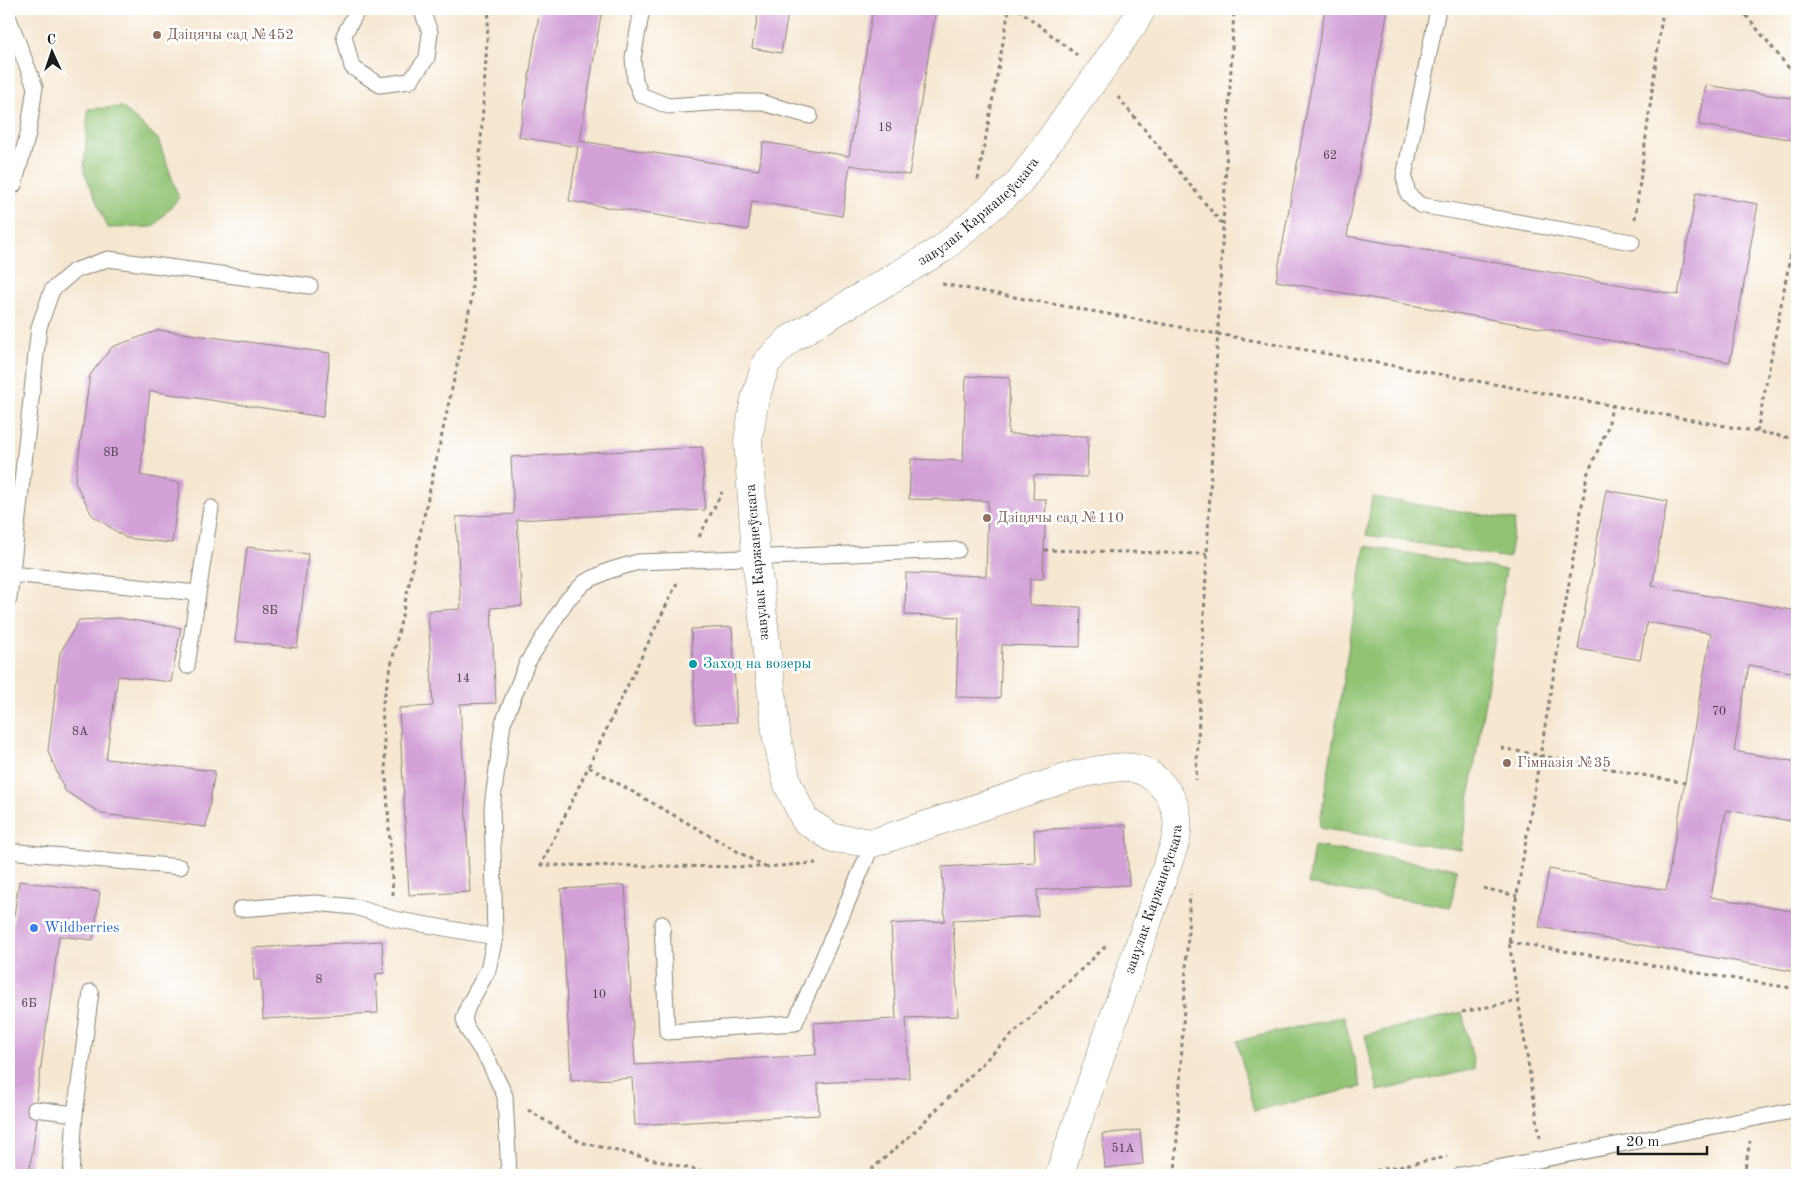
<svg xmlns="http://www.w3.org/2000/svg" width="1806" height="1184" font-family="'Old Standard TT',serif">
<rect width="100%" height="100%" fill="#fff"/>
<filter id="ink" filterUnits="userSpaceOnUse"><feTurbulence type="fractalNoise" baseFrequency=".02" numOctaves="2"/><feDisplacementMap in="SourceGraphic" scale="10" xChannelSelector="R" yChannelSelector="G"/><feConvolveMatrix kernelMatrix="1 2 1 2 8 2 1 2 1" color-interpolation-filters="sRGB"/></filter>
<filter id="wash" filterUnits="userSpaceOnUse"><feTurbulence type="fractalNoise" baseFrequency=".0096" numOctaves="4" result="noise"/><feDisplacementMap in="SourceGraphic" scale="20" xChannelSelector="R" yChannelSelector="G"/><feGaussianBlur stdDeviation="1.12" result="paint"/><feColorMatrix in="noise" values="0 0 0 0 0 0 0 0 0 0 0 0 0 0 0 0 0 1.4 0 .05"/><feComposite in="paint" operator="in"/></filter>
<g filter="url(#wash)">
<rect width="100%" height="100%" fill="#f5e7d0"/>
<!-- green -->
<path fill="#91c373" stroke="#567048" d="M122,107L158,139L179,198L153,227L108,228L84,172L88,109Z
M1372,497L1515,520L1509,558L1366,535Z
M1365,546L1506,570L1461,850L1319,828Z
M1314,846L1457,869L1451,907L1308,884Z
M1462,1012L1475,1069L1378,1091L1365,1035Z
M1344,1016L1361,1087L1254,1111L1237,1041Z"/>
<g id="blocks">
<!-- building -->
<path fill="#d3a1d7" d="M540,9H602L580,141L759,170L763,142L849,156L873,9H936L909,175L850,165L842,216L752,201L748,230L569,201L578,147L519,137Z
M759,9L788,14L781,53L752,48Z
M1325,9H1388L1347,236L1678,295L1696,193L1758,204L1730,362L1276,281Z
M1706,85L1797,99V124L1795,140L1699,125Z
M159,330L330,353L323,417L150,391L140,475L180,483L172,543L126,538L92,515L75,482L90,375L112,347Z
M966,376L1010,378L1008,434L1088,436L1087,477L1034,475L1033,499H1046L1043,579H1030L1029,605L1081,607L1080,647L1002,645L1000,698L956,697L959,617L905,615L906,573L986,576L988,501L909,499L911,459L963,461Z
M702,447L705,510L517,520L522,606L491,608L496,703L460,704L470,892L409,895L399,708L433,706L428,611L461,609L456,517L514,514L511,457Z
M1606,490L1667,501L1652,586L1797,611V673L1749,665L1734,751L1797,762V822L1726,810L1711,897L1797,912V972L1539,927L1549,869L1666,890L1711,633L1647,622L1640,660L1578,649Z
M247,547L308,554L297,648L235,641Z
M119,618L181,628L171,682L118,676L106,759L215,771L206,827L102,814L65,791L48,751L60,653L79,620Z
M732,627L737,722L696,724L691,629Z
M1126,825L1129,885L1037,890L1038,916L953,920L958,1016L906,1018L909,1078L818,1083L819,1115L635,1125L632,1078L571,1081L561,889L625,885L635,1065L816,1055L814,1023L896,1019L891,924L945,921L942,867L1035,862L1034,830Z
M19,881L100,892L93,940L59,936L35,1109L38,1112L29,1175H9V933L12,930Z
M382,941L384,973L376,974L378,1013L263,1019L261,980H254L252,948Z
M1140,1130L1143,1164L1105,1168L1102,1134Z"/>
</g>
</g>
<g filter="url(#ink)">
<use href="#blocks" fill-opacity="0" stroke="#888276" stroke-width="1"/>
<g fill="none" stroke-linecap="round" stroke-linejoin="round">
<!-- lane casing -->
<g stroke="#888276" stroke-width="17">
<path id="lane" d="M358,9L344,35L352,67L380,85L410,81L427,58L430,32L421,9
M642,9L633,58L635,80L641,95L668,106L725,102H759L810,116
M1438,9L1404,177L1408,194L1420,205L1632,242
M9,19L35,87L28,134L14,185L9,187
M11,574L197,593
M9,599L39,327L52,290L74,271L108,259L310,286
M187,666L211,508
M9,851L180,867
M240,909L315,903L355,907L394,919L495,937
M662,924L667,1032L795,1023L873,843
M35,1109L75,1114L91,992
M71,1175L75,1114
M509,1175L505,1096L488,1060L467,1029L464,1019L468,1006L488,970L495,937L492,807L503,723L527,663L567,600L585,582L608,571L638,562L958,550
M1461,1175L1797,1110"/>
</g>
<!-- street casing -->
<g stroke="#888276" stroke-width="29">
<g id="street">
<path id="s1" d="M1059,1175L1176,840C1177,833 1178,824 1177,817C1174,794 1156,773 1133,768C1117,765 1091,772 1075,775L873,843L833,838L805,820L788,785L777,739L756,556L748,441L754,403L766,363L790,339L942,249L1017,185L1099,73L1133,24L1142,9"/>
</g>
</g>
<!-- path -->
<path stroke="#888276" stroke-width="3" stroke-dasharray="4 4" stroke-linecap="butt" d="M1018,9L1077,55
M1741,9L1797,78
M1118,97L1223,225L1196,780
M978,180L1009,9
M1635,219L1663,9
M1223,225L1234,9
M942,284L1797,439
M1757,432L1797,221
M699,537L722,492
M1044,550L1207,554
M1501,748L1685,783
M589,767L765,867L541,865L677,583
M765,867L816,863
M1483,888L1517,896
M393,895L382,707L471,302L489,9
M1509,942L1797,989
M1462,1012L1518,1001
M528,1110L580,1142L717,1175
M1540,1138L1509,942L1587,475L1608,427L1612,406
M865,1175L911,1135L998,1048L1107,945
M1175,1175L1190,894
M1352,1175L1447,1157
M1744,1175L1750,1141"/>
<!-- lane -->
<use href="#lane" stroke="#fff" stroke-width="15"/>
<!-- street -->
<use href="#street" stroke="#fff" stroke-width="28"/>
</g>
</g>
<!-- markers -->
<g fill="#8d6e63" stroke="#fff" stroke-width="2">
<circle cx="157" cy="35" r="5"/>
<circle cx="987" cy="518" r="5"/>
<circle cx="1507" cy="763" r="5"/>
</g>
<circle fill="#0f9aa8" stroke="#fff" stroke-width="2" cx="693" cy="664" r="5"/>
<circle fill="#3f7fe0" stroke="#fff" stroke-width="2" cx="34" cy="928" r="5"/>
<g text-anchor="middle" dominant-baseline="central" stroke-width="5" stroke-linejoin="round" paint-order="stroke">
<!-- number labels -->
<g font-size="12" fill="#4a3d4b">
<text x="885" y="128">18</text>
<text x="1330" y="156">62</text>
<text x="111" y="453">8В</text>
<text x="270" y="611">8Б</text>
<text x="463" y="679">14</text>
<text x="1719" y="712">70</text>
<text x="80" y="732">8А</text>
<text x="319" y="980">8</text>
<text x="599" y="995">10</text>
<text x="29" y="1004">6Б</text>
<text x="1123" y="1149">51А</text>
</g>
<!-- education labels -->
<g font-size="15" fill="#785e54" stroke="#fff" text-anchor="start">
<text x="167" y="35">Дзіцячы сад №452</text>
<text x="997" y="518">Дзіцячы сад №110</text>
<text x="1517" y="763">Гімназія №35</text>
</g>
<!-- street labels -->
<g font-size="15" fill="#1c1c1c" stroke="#fff">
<text stroke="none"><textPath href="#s1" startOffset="1522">завулак Каржанеўскага</textPath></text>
<text transform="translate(758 562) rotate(-95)">завулак Каржанеўскага</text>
<text stroke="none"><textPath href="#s1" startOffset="292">завулак Каржанеўскага</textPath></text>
</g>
<!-- culture labels -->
<g font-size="15" fill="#0d838f" stroke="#fff" text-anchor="start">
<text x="703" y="664">Заход на возеры</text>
</g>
<!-- shop labels -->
<g font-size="15" fill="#366cbe" stroke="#fff" text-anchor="start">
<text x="44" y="928">Wildberries</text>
</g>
</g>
<!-- margin -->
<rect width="1806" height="1184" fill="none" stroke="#fff" stroke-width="30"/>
<!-- north arrow -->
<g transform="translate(52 52) rotate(357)" stroke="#ffffff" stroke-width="4" paint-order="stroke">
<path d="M0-4L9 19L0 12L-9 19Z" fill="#1c1c1c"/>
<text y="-8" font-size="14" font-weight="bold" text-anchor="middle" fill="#1c1c1c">С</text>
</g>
<!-- scale -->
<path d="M1618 1146v8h89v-8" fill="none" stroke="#1c1c1c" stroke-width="2.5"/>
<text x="1626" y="1146" font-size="15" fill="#1c1c1c" stroke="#ffffff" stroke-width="4" paint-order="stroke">20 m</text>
</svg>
